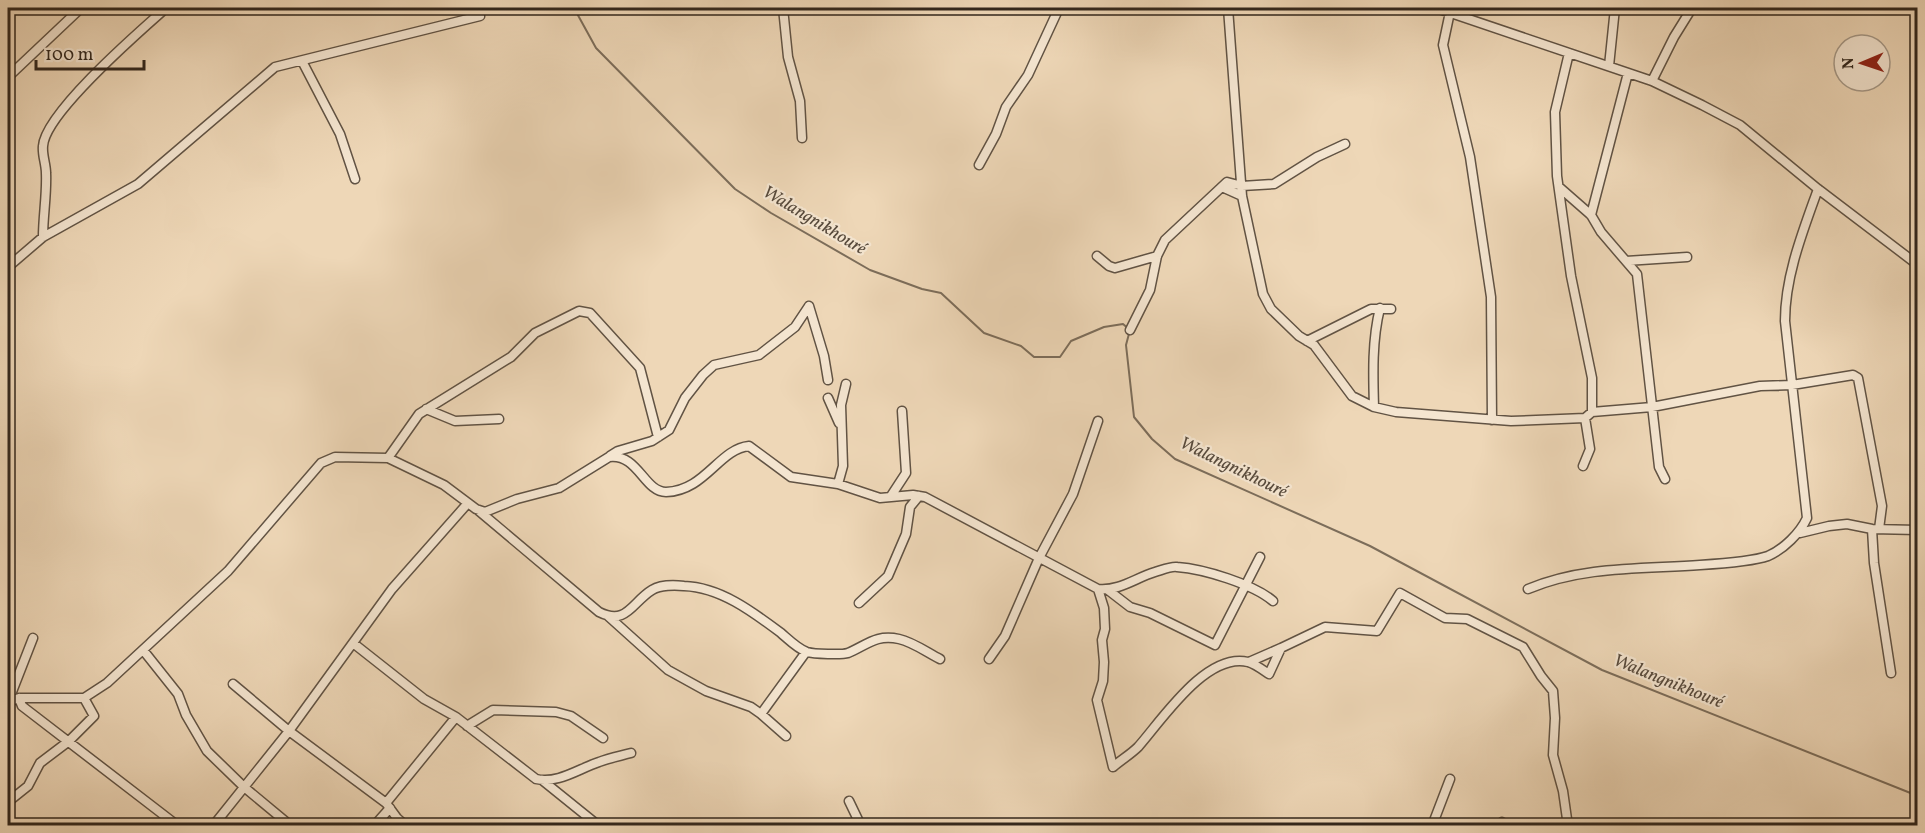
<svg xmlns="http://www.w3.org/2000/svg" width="1925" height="833" font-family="Vollkorn,serif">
<rect width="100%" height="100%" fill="#eed7b7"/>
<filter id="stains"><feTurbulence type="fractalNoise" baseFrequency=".00333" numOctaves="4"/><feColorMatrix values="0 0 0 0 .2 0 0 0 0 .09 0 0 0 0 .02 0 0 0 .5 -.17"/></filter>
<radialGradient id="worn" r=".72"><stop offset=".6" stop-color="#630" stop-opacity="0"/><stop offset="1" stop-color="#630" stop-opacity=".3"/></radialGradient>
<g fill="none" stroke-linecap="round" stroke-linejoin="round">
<!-- stream -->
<path stroke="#7c6d5a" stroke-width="2" d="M574,8L596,48L735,189L771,213L870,270L922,289L941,293L984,333L1021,346L1034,357H1060L1071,341L1104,327L1123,324L1130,330L1126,345L1134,417L1152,439L1175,459L1370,546L1602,670L1918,796"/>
<!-- minor casing -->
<g stroke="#615344" stroke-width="11">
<path id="minor" d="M783,8L788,57L800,101L802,138
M1228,8L1242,196L1263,294L1271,309L1299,336L1314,345L1352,396L1374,407L1396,412L1511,421L1585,418L1592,412L1652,407L1760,386L1792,385L1853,375L1858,378L1882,506L1879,529
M1436,8L1652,81L1702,105L1740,125L1818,189L1918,265
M1450,12L1443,45L1470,157L1491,297L1492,420
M1569,53L1555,112L1557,176L1571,276L1592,378V412
M302,61L340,134L355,179
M1609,66L1615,8
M8,77L81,8
M1652,81L1674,37L1692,8
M979,165L996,134L1006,107L1028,75L1059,8
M1222,187L1242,196
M1559,187L1591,215L1601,232L1637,274L1659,467L1665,479
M1591,215L1628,73
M43,237C43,216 47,194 46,173C46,164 42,155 43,146C45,113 140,31 166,8
M1097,256L1109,266L1115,268L1157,256
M1626,261L1687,257
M8,267L43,237L138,184L275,67L480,16
M809,306L824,356L828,380
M1130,330L1150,290L1157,256L1165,240L1227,182L1242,186L1274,184L1317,157L1345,144
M1307,341L1371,309H1391
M828,398L839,423
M1374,407C1373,374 1372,340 1380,308
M426,409L455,421L499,419
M610,456L618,451L652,441L669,430L685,398L703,375L714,365L759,355L795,327L809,306
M388,458L419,414L511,357L535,333L579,311L590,313L640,368L658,437
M1583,466L1590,449L1585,418
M838,484L843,466L841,405L846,384
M891,496L906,473L902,411
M479,511L599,612C627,626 632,602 652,590C660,585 675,585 684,586C720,587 753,612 781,633C788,639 798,649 807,652C814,654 842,655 848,653C867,645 876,634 899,639C913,642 928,653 940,659
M1872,529L1874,563L1891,673
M1800,533L1829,526L1847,524L1872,529L1918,530
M1098,589L1104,608L1105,629L1102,640L1104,662L1103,681L1097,700L1113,767C1121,760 1131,754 1138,747C1162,720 1206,652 1248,662C1255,664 1263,670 1269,674L1281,648L1325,627L1377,631L1400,593L1445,618L1467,619L1523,647L1541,676L1553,691L1555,718L1553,755L1563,791L1568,826
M1528,589C1582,566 1642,569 1700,565C1716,564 1754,561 1768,556C1784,549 1800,533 1807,518L1785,321C1785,276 1803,231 1818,189
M1108,590L1130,607L1150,613L1215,645L1260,557
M859,603L888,576L906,534L910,507L919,496
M608,616L668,670L706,691L751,707L761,714L786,736
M353,643L424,699L456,717L536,779C558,784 578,769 599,762C609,758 620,756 631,753
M143,650L178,694L186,715L207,751L244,787L291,826
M989,659L1005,636L1039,558L1073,494L1098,421
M1249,662L1281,648
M233,684L289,731L386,803L397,818L406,826
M19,698L22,706L178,826
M8,702L19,698H84
M8,702L33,638
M761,714L806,652
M467,726L493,710L556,712L571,716L603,738
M542,780L599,826
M849,801L861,826
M8,802L28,786L40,763L69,741L94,716L84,698L107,683L228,571L321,463L335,457L388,458L444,485L476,509L485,512L517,499L559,488L609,457C638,453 644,492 666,492C705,491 719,449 749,446L791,477L838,484L880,498L913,495L925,497L1098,589C1120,591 1135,578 1155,572C1162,570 1171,566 1177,567C1204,569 1253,584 1273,601
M386,803L456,717
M213,826L289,731L392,589L468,503
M374,826L390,808
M1432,826L1450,779
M1501,826L1502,822"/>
</g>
<!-- minor -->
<use href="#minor" stroke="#f4e5d0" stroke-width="8"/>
</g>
<g text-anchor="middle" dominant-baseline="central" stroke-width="4.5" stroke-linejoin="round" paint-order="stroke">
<!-- water labels -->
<g font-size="18" font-style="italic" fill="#574a3c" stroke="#f4e5d0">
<text transform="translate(814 221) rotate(31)">Walangnikhouré</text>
<text transform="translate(1233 468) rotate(26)">Walangnikhouré</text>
<text transform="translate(1668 682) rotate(22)">Walangnikhouré</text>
</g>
</g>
<!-- margin -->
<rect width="1925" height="833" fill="none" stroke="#eed7b7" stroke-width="30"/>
<rect x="9" y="9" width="1907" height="815" fill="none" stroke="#32271d" stroke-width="3"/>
<rect x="15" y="15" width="1895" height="803" fill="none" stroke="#32271d" stroke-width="1.5"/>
<!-- north arrow -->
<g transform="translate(1862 63) rotate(268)"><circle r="28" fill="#f4e5d0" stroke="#a69988" stroke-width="1.5"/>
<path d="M0-4.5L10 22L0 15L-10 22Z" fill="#8f2418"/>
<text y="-9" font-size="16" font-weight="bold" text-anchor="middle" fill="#32271d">N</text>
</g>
<!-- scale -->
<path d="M36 60v9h108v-9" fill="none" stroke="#32271d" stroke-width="3"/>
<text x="45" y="60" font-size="18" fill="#32271d" stroke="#f4e5d0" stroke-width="4.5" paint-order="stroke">100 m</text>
<rect width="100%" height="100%" filter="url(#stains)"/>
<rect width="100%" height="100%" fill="url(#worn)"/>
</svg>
